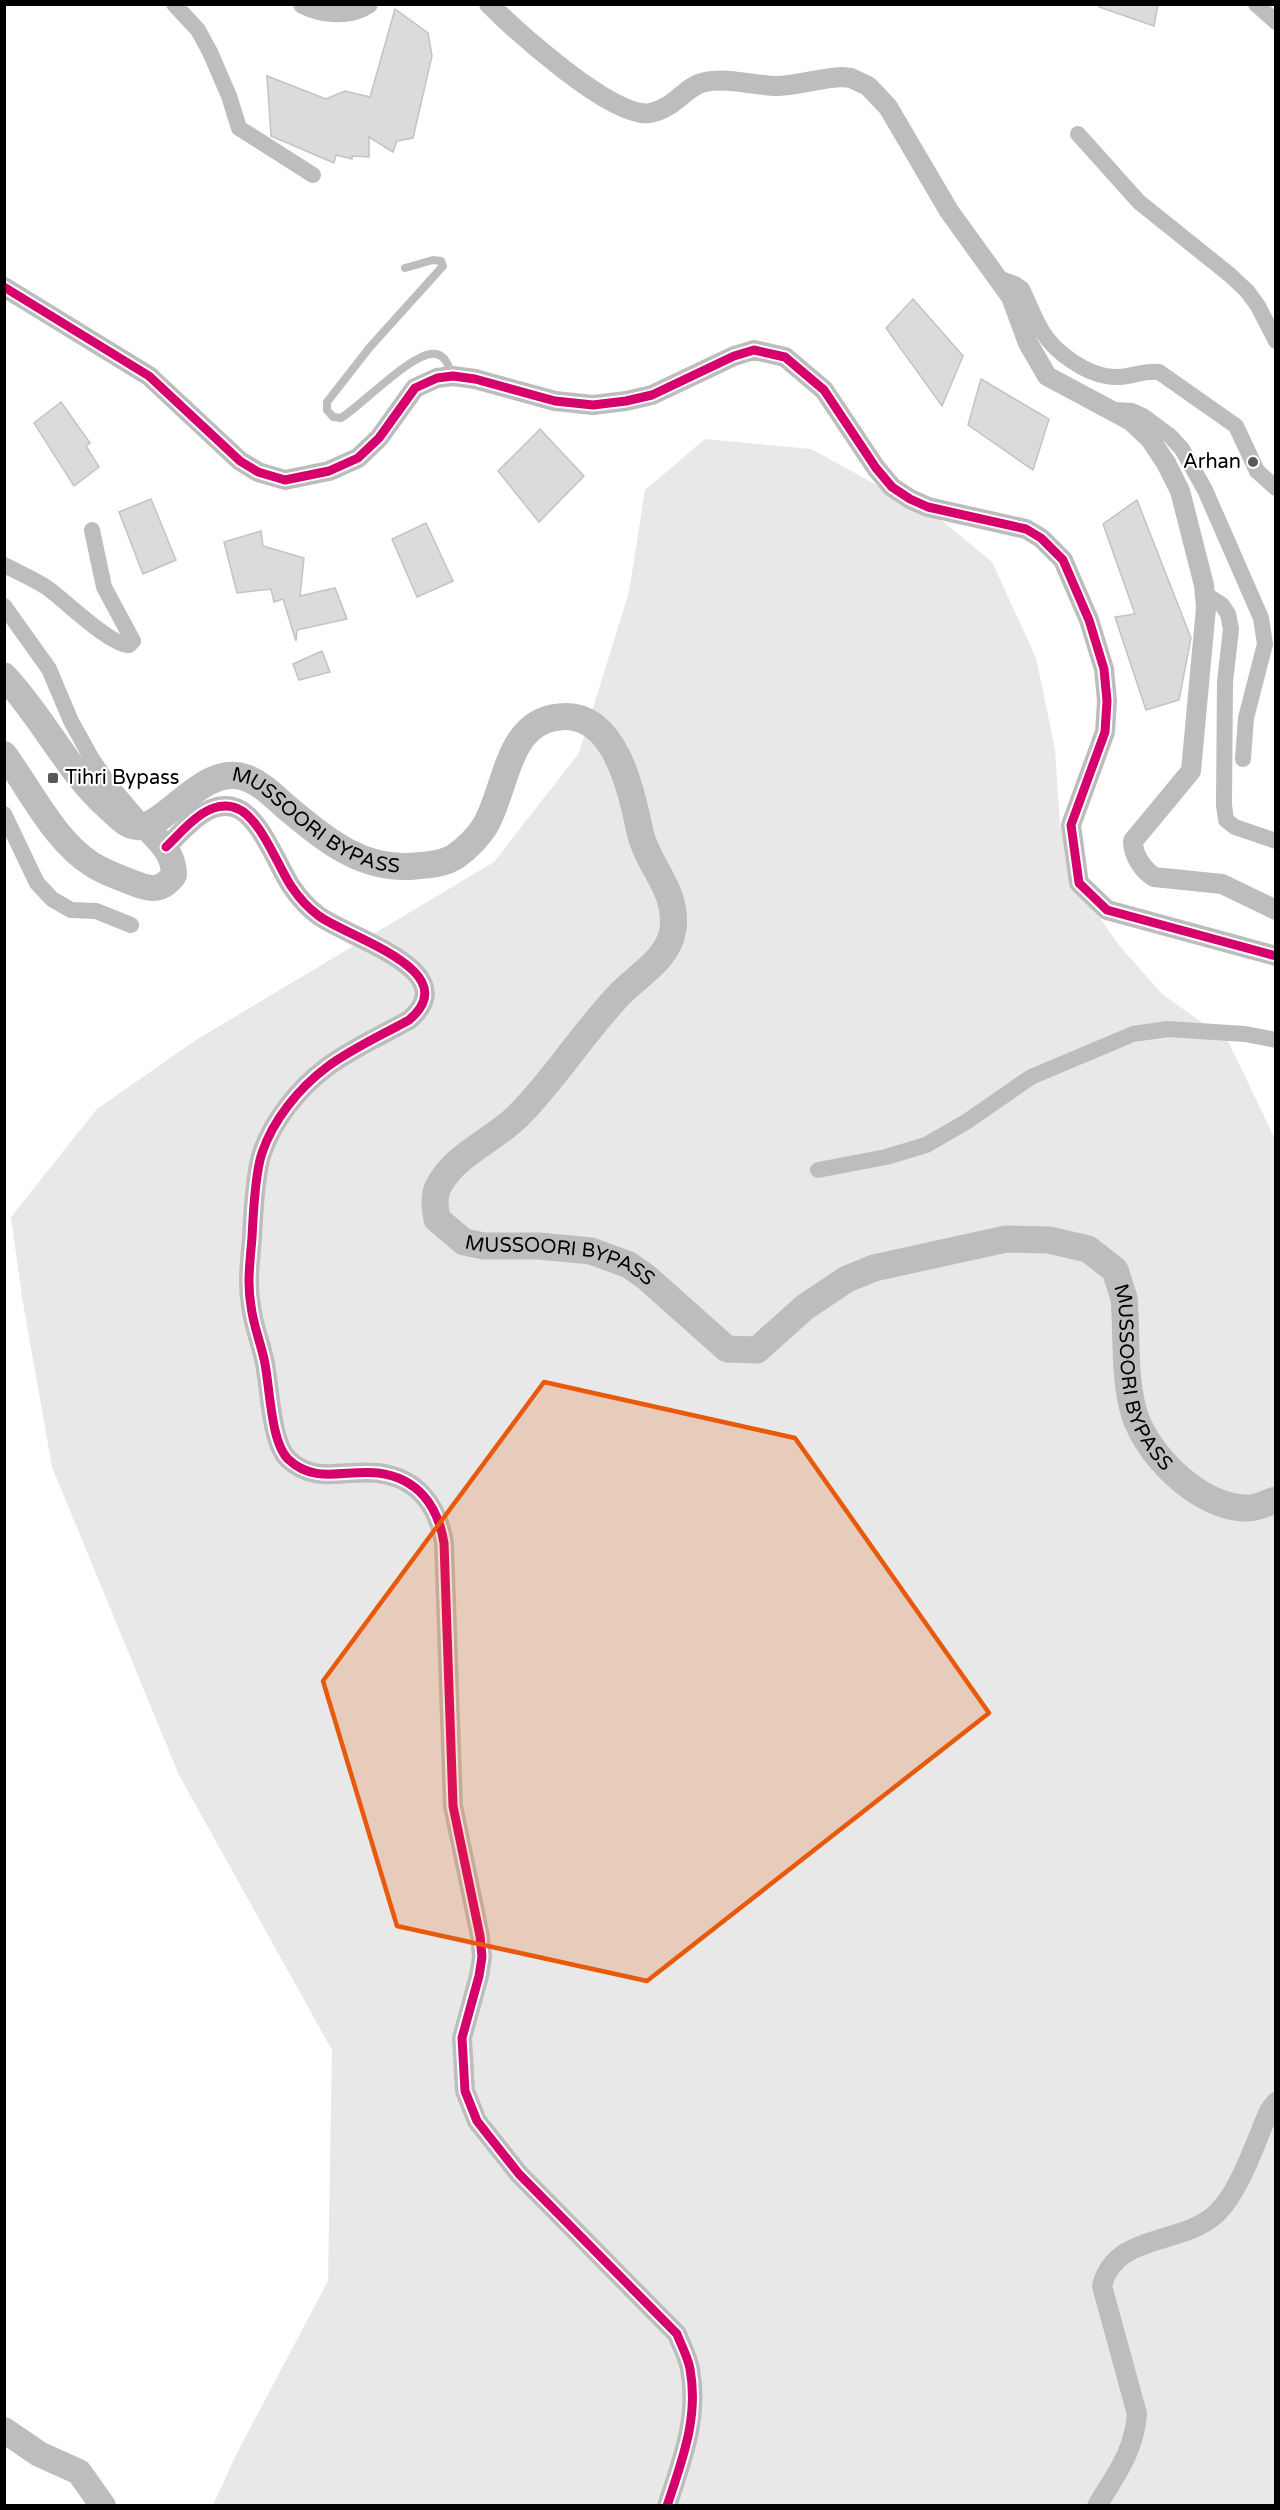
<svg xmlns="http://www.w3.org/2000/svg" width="1280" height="2510" font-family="'Varela Round',sans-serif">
<rect width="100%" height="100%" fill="#fff"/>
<!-- green -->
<path fill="#e8e8e8" d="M705,439L811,449L941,520L992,562L1036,658L1055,749L1060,824L1078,886L1118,944L1162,994L1228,1041L1275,1139V2505H213L237,2453L328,2281L332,2050L179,1775L52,1467L22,1297L11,1217L97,1109L196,1040L494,862L579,753L629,592L645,490Z"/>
<!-- building -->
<path fill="#dbdbdb" stroke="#c3c3c3" stroke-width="1.5" d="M1099,4H1158L1154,26L1099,7Z
M395,9L428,33L432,56L413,138L397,141L393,152L369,137V157L352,156V159L336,155L334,163L271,136L267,76L326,99L345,91L370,97Z
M913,299L963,356L942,406L886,328Z
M981,379L1049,419L1033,470L968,425Z
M61,402L90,443L86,446L99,467L74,486L34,423Z
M540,429L584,476L539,522L498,471Z
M151,499L176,560L143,574L119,512Z
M1137,500L1191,638L1179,700L1146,710L1115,617L1135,614L1103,524Z
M426,523L453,581L417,597L392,539Z
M261,531L263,546L304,558L300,596L335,588L347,619L297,630L296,641L283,599L274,602L271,589L237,593L224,542Z
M322,651L330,672L299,680L293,664Z"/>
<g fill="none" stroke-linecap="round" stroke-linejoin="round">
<!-- service -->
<path stroke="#bdbdbd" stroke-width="8" d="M405,268L433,260L441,261L443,266L370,347L327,402V410L333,417L341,418C361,406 415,349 436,354C446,356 449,367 452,375"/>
<!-- minor -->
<path stroke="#bdbdbd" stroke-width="16" d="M174,4L198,30L210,52L229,96L239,128L313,175
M1256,4L1276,22
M1078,134L1139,202L1230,275L1247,291L1258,306L1276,341
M998,278L1015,284L1022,289C1029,303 1034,318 1042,331C1055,353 1088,376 1114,377C1130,378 1143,370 1159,372L1236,426L1257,471L1276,488
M1115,410L1132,411L1143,416L1170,436L1182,449L1205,490L1261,618L1265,644L1246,718L1243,759
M4,565C18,572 33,579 46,587C65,600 108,644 129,645L133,641L104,587L92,530
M1205,594L1222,605L1228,614L1231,629L1225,682L1224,805L1226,820L1235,827L1276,841
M4,606L49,669L71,721L92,759L107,781L145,826
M4,814L37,883L52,899L71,910L96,911L131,925
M818,1170L886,1157L926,1145L966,1122L1031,1077L1133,1034L1168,1029L1245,1034L1276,1040"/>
<!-- tertiary -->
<path stroke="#bdbdbd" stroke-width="20" d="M303,4C323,14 349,16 368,4
M489,4C515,30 614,120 650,113C676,108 685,86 705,82C728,77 755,86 778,86C799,85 820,78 842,77L851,78L868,86L888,107L949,211L1011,297L1028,343L1047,376L1131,421L1150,439L1166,463L1180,491L1204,585L1206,608L1191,771L1133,841C1133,855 1142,869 1154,877L1222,884L1276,910
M4,287L149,376L240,461L258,472L285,480L329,471L358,458L379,438L415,388L437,378L453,376L475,379L555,401L593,405L626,401L652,395L734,356L754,350L785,357L824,390L876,468L892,487L910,499L928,507L1026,529L1041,538L1063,560L1089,620L1104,669L1107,701L1105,732L1071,825L1079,883L1107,910L1276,956
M166,847C183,831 206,800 233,807C259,813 277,865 291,886C299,898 308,908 319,916C349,938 467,971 409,1020C382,1035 351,1049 327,1067C299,1088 273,1120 262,1153C255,1173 253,1216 252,1238C250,1261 247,1284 251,1306C253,1324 260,1341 264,1359C270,1384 270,1441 288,1459C315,1485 346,1469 378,1473C418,1478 438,1506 444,1543L453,1806L480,1936L482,1957L479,1976L462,2038L465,2091L477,2121L519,2174L677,2334C681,2345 688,2357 690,2369C699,2418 682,2460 667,2506
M1097,2506C1116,2474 1134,2452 1137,2414L1102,2286C1115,2232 1183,2246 1217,2213C1241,2189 1255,2143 1269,2111L1276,2102"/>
<!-- primary -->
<path stroke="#bdbdbd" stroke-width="26" d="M4,754C30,789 55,842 93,865C104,872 118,877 131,882C150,890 161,892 174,875C174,854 160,841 146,827
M4,2430L39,2454L79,2472L103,2506"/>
<!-- trunk -->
<path stroke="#bdbdbd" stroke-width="27" id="s1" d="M4,676C43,717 66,769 108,807C115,813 122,821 130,825C162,839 199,760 247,778C262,784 274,796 286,807C325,839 361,871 415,866C429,865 444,864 456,856C467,848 478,837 485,826C507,789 506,722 559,717C615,710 632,792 640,832C648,867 678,890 673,929C669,958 640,974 621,993C584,1031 556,1078 518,1116C495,1139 456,1154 439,1185C433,1196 435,1207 437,1219L464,1242L484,1246H539L591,1251L629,1265L646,1277L727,1349L757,1350L805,1307L847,1279L874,1268L1006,1239L1049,1240L1088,1249L1115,1270L1124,1298C1127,1333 1124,1371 1132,1405C1141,1451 1200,1510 1249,1508C1258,1508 1268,1502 1276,1500"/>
<!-- cycleway casing -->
<g stroke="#fff" stroke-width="13">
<path id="cycleway" d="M4,287L149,376L240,461L258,472L285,480L329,471L358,458L379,438L415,388L437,378L453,376L475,379L555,401L593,405L626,401L652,395L734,356L754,350L785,357L824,390L876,468L892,487L910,499L928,507L1026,529L1041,538L1063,560L1089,620L1104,669L1107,701L1105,732L1071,825L1079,883L1107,910L1276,956
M166,847C183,831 206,800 233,807C259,813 277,865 291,886C299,898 308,908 319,916C349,938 467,971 409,1020C382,1035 351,1049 327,1067C299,1088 273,1120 262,1153C255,1173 253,1216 252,1238C250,1261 247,1284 251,1306C253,1324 260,1341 264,1359C270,1384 270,1441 288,1459C315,1485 346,1469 378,1473C418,1478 438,1506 444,1543L453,1806L480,1936L482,1957L479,1976L462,2038L465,2091L477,2121L519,2174L677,2334C681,2345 688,2357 690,2369C699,2418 682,2460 667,2506"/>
</g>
<!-- cycleway -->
<use href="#cycleway" stroke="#d6006c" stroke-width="9"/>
</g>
<!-- marked area -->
<path fill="#e8590c" fill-opacity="0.2" stroke="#e8590c" stroke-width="4.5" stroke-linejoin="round" d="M544,1382L795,1438L989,1713L647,1981L397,1926L323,1681Z"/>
<!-- markers -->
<g fill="#595959" stroke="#fff" stroke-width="2">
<circle cx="1253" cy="462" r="6"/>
<rect x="47" y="772" width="12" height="12" rx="3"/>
</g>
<g text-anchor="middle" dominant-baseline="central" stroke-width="4.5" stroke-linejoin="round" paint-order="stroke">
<!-- poi labels -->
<g font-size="20" fill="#000" stroke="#fff" text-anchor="end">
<text x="1241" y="462">Arhan</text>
<text x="65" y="778" text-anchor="start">Tihri Bypass</text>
</g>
<!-- street labels -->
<g font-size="20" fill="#000" stroke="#fff">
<text stroke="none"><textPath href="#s1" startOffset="411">MUSSOORI BYPASS</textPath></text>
<text stroke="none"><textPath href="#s1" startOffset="1526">MUSSOORI BYPASS</textPath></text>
<text stroke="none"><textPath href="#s1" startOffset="2264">MUSSOORI BYPASS</textPath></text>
</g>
</g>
<!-- border -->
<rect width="1280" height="2510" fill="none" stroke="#000000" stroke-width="12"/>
</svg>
